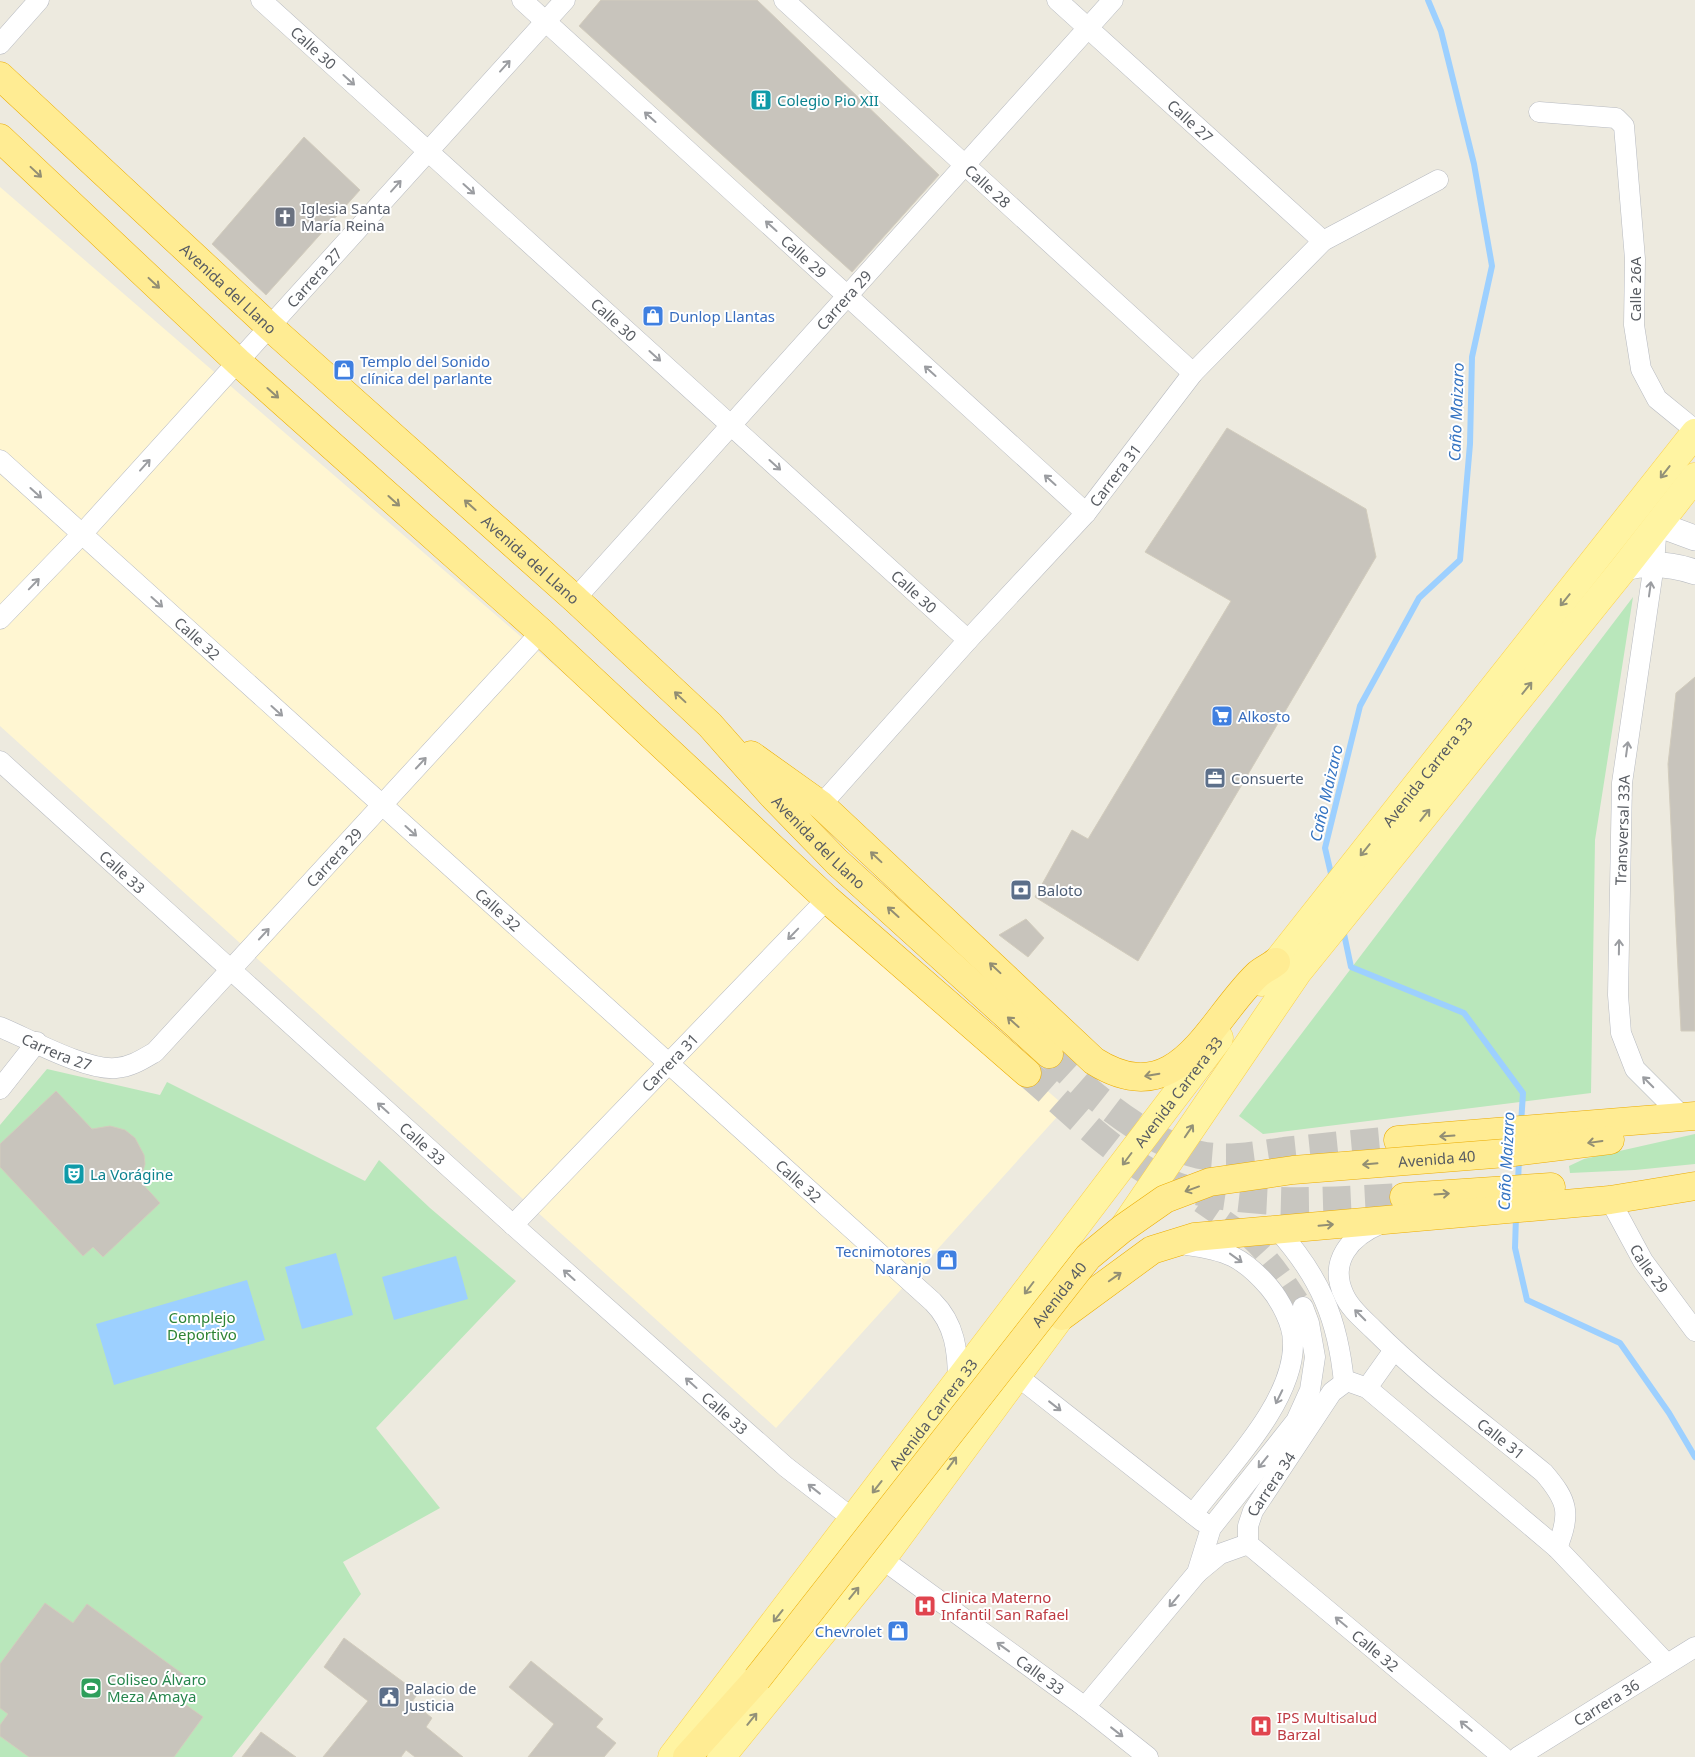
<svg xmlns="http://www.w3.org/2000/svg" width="1695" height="1757" font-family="'Noto Sans',sans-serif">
<rect width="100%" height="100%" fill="#edeadf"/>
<!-- commercial -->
<path fill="#fff6d2" d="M0,187L1066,1107L776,1428L0,726Z"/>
<!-- green -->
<path fill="#b9e7bb" d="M1633,597L1595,840L1591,1093L1263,1134L1239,1116Z
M47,1069L160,1095L167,1082L365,1181L379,1160L430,1208L516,1281L376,1428L440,1508L343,1562L361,1594L232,1757H0V1125Z
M1695,1134V1164L1635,1170L1570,1173L1569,1166L1584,1159Z"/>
<!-- water -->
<path fill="#9dd0ff" d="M336,1253L353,1315L302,1329L285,1267Z
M456,1256L468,1299L394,1320L382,1277Z
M247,1280L265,1340L114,1385L96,1324Z"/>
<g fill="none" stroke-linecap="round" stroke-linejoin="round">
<!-- stream -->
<path stroke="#9dd0ff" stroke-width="6" d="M1332,878L1325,848L1360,706L1419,598L1460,560L1470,444L1472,357L1492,266L1474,164L1441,31L1428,0
M1343,929L1351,967L1464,1013L1523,1093L1521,1124
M1518,1183L1519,1158
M1516,1216L1515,1248L1527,1300L1620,1343L1669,1413L1695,1457"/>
</g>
<!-- building -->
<path fill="#c8c4bc" stroke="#d2ccbd" d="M601,0H757L939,175L852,272L579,26Z
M304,137L360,190L266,295L212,244Z
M1227,428L1366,509L1376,557L1138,961L1035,897L1072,830L1088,839L1231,601L1145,552Z
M1695,677V1031H1681L1668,764L1676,693Z
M1026,919L1044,938L1028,957L999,935Z
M56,1091L92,1129L110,1126L125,1130L135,1138L144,1155L145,1164L140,1181L160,1203L103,1257L93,1247L83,1256L0,1167V1144Z
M45,1603L73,1623L87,1604L188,1678L175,1697L203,1717L174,1757H29L0,1736V1725L8,1714L0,1708V1664Z
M344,1638L418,1693L412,1702L432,1718L426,1727L463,1757H415L406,1750L401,1757H323L368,1701L324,1667Z
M531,1661L603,1719L596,1727L616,1743L604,1757H528L554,1724L509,1687Z
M261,1732L296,1757H242Z"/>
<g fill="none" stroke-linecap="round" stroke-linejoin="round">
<!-- minor-tunnel -->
<path stroke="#c8c6c0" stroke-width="20" stroke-dasharray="20 10" stroke-linecap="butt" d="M1176,1185C1198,1203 1223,1217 1245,1235C1269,1255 1286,1281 1303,1307"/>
<!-- trunk-tunnel -->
<path stroke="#c8c6c0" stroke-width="28" stroke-dasharray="28 14" stroke-linecap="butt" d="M1049,1054C1088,1093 1158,1154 1215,1157C1237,1159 1262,1154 1284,1151C1322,1147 1360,1143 1398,1140
M1027,1073C1073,1112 1118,1160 1174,1185C1186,1190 1199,1191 1211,1194C1274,1206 1340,1200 1404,1197"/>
<!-- minor casing -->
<g stroke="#b7bac0" stroke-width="21">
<g id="minor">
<path id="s1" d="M261,0L968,640"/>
<path id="s2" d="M522,0L1086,513"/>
<path id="s3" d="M784,0L1193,373"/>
<path id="s4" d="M1057,0L1323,241"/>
<path d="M0,44L39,0"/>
<path d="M1539,112L1616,118L1624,126L1635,259L1634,325L1641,369L1657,399L1695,430"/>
<path id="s5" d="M0,460L933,1302C955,1324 958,1351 958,1382"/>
<path d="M1657,524L1654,564L1622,783L1618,995L1621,1033L1635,1069L1682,1116"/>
<path id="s6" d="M575,599L1113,0"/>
<path id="s7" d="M0,619L82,534L565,0"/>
<path id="s8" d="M0,761L513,1225L786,1467L853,1519"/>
<path id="s9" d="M821,805L968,640L1086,513L1193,373L1323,241L1438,180"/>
<path id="s10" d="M0,1027C29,1039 87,1071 116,1068C131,1067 143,1059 155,1052L541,632"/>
<path d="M0,1089L37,1042"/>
<path id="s11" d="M1610,1200L1643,1261L1695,1331"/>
<path id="s12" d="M1380,1224C1351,1236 1328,1261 1344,1295C1350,1309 1364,1320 1374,1330C1426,1382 1487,1426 1544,1473C1568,1501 1571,1513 1557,1548"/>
<path id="s13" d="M513,1225L827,899"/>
<path d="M1277,1229C1320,1277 1338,1319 1344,1383"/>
<path d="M1187,1245C1226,1250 1243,1257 1269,1287C1280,1300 1293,1324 1293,1342C1295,1401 1227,1469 1193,1514"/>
<path d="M1016,1375L1203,1522"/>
<path d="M1367,1388L1394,1350"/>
<path id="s14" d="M1248,1544V1526L1253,1511L1332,1392L1344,1383L1350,1382L1367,1388L1557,1548L1666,1663"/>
<path id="s15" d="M1248,1544L1503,1757"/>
<path id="s16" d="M882,1559L1085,1707L1148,1757"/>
<path d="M1197,1573L1220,1554L1248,1544"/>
<path d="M1085,1707L1197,1573L1211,1528L1296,1421L1310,1390L1315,1357L1309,1323L1303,1307"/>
<path id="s17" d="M1518,1757L1695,1647"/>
</g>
</g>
<!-- tertiary casing -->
<g stroke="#b7bac0" stroke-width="26">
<path id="tertiary" d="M1657,524L1695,538
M1624,568C1648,562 1671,564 1695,572"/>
</g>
<!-- primary casing -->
<g stroke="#fcd149" stroke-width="29">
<g id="primary">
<path id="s18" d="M1261,982L1695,433"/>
<path d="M1124,1227L1297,973L1624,568L1695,477"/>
<path id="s19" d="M672,1757L1219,1038"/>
<path d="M721,1757L882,1559L1075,1297"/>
</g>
</g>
<!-- trunk casing -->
<g stroke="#ecac00" stroke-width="29">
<g id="trunk">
<path id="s20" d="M0,76L270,327L575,599L710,725L772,795L837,862L1049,1054"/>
<path d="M0,138L238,362L541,632L827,899L1027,1073"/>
<path d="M751,755L821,805L1094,1061C1178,1114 1208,1022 1257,975C1262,970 1270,967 1276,962"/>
<path d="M1398,1140L1695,1116"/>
<path d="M1506,1153L1610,1140"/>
<path d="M1404,1197L1551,1187"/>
<path d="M1062,1316L1152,1250L1194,1237L1610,1200L1695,1186"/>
<path d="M687,1757L757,1679"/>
</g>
</g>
<!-- minor -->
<use href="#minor" stroke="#fff" stroke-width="20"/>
<!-- tertiary -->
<use href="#tertiary" stroke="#fff" stroke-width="25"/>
<!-- primary -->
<use href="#primary" stroke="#fff4a2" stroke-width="28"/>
<!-- trunk -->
<use href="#trunk" stroke="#ffec93" stroke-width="28"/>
<!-- trunk-bridge casing -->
<g stroke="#ecac00" stroke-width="29" stroke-linecap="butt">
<g id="trunk-bridge">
<path id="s21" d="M757,1679L1088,1257L1122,1229L1165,1199L1210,1182L1293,1170L1506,1153"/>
</g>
</g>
<!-- trunk-bridge -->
<use href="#trunk-bridge" stroke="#ffec93" stroke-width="28"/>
</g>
<!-- one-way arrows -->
<defs><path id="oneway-shaft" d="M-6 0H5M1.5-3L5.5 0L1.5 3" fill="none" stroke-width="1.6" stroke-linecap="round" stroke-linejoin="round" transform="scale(1.25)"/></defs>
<g stroke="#9b9da1">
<use href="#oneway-shaft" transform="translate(505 66) rotate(-48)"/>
<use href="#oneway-shaft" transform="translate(349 80) rotate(42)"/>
<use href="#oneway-shaft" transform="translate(650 117) rotate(-138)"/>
<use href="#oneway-shaft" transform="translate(396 186) rotate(-48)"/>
<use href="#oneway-shaft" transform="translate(469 189) rotate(42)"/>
<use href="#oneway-shaft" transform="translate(771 226) rotate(-138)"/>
<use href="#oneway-shaft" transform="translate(655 356) rotate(42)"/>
<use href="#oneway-shaft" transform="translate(930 371) rotate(-138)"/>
<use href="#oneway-shaft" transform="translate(145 465) rotate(-48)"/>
<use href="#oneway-shaft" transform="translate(775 465) rotate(42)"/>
<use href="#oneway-shaft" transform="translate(1050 480) rotate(-138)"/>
<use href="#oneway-shaft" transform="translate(36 493) rotate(42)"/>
<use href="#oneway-shaft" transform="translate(34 584) rotate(-46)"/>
<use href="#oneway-shaft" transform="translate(1650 589) rotate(-82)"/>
<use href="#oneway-shaft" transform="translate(157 602) rotate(42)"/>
<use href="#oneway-shaft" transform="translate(277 711) rotate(42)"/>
<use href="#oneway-shaft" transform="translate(1627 749) rotate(-82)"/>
<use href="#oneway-shaft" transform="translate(421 763) rotate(-47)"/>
<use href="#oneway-shaft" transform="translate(411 831) rotate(42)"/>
<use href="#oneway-shaft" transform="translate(264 934) rotate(-47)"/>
<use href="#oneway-shaft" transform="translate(793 934) rotate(134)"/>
<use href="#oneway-shaft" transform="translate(1619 947) rotate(-89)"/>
<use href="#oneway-shaft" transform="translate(1648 1082) rotate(-135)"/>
<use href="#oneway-shaft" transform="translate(383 1108) rotate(-138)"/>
<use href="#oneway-shaft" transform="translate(1236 1258) rotate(36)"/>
<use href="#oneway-shaft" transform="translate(569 1275) rotate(-138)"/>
<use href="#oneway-shaft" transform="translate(1360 1315) rotate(-135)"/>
<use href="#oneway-shaft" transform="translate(691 1383) rotate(-138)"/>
<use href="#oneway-shaft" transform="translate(1279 1397) rotate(116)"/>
<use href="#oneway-shaft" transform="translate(1055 1406) rotate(38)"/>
<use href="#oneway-shaft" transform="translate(1263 1462) rotate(129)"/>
<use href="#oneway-shaft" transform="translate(814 1489) rotate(-142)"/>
<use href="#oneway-shaft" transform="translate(1174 1601) rotate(130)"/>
<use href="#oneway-shaft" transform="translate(1341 1622) rotate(-140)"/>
<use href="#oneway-shaft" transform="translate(1003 1647) rotate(-144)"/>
<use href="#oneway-shaft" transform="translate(1466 1726) rotate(-140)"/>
<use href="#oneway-shaft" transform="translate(1117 1732) rotate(38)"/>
</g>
<g stroke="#928e73">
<use href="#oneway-shaft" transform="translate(36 172) rotate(43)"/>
<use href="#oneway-shaft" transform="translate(154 283) rotate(43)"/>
<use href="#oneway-shaft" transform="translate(273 393) rotate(42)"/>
<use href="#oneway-shaft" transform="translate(394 501) rotate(42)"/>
<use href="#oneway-shaft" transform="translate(470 505) rotate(-138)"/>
<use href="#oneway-shaft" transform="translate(680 697) rotate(-137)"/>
<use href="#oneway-shaft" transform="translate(876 857) rotate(-137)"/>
<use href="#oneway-shaft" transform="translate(893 912) rotate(-138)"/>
<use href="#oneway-shaft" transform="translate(995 968) rotate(-137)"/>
<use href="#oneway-shaft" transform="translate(1013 1022) rotate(-138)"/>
<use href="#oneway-shaft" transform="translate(1152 1075) rotate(170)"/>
<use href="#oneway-shaft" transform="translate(1447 1136) rotate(176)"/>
<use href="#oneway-shaft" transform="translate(1595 1142) rotate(172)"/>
<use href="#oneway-shaft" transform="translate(1370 1164) rotate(175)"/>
<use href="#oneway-shaft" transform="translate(1192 1189) rotate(160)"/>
<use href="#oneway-shaft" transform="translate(1442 1194) rotate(-4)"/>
<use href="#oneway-shaft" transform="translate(1326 1225) rotate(-5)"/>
<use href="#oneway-shaft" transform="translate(1115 1277) rotate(-35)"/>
</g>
<g stroke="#929178">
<use href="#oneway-shaft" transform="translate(1665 472) rotate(128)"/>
<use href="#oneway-shaft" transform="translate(1565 600) rotate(129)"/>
<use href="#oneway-shaft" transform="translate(1527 688) rotate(-51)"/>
<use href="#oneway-shaft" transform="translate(1425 815) rotate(-51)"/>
<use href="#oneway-shaft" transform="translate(1365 850) rotate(129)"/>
<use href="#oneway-shaft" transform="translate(1189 1131) rotate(-56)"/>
<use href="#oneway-shaft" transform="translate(1127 1159) rotate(127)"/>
<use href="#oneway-shaft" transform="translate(1029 1288) rotate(127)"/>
<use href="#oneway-shaft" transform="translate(952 1463) rotate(-54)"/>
<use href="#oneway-shaft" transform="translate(877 1487) rotate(128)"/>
<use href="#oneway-shaft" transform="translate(854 1593) rotate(-51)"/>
<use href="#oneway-shaft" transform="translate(778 1616) rotate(128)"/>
<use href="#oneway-shaft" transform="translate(752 1719) rotate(-51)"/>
</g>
<!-- icons -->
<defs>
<g id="building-square" transform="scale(1.125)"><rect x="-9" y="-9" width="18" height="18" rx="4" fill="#0f9aa8" stroke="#fff"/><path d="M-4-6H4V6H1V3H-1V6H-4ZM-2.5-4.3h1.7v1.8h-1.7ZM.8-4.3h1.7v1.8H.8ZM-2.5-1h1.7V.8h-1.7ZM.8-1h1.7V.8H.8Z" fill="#fff"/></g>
<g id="church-square" transform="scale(1.125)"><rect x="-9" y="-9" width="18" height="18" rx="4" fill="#6b7280" stroke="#fff"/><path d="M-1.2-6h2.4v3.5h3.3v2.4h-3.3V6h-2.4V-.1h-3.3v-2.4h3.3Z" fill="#fff"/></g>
<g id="shop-square" transform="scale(1.125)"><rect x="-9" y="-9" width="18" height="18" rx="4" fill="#3f7fe0" stroke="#fff"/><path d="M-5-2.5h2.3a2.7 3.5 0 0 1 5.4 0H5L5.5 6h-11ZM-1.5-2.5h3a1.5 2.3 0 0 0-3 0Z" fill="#fff"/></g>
<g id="supermarket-square" transform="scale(1.125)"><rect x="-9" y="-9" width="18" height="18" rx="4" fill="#3f7fe0" stroke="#fff"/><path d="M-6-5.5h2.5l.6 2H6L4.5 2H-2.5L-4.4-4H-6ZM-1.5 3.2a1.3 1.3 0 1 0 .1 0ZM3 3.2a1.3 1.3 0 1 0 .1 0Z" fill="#fff"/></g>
<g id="office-square" transform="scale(1.125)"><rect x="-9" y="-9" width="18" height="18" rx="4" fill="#5c6f8a" stroke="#fff"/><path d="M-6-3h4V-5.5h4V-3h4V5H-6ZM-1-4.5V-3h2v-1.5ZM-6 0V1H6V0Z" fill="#fff"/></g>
<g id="bank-square" transform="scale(1.125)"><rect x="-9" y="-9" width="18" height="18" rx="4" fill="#5c6f8a" stroke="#fff"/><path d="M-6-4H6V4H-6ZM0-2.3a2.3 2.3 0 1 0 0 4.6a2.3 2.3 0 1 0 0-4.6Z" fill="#fff"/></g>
<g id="theatre-square" transform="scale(1.125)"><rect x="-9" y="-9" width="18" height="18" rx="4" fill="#0f9aa8" stroke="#fff"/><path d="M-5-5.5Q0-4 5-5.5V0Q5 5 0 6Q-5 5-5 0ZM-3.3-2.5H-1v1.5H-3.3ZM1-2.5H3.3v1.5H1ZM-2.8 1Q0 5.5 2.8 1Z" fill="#fff"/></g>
<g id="hospital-square" transform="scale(1.125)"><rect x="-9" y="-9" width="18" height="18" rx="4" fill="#e0444e" stroke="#fff"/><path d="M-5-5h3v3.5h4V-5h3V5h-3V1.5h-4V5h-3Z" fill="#fff"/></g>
<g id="stadium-square" transform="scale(1.125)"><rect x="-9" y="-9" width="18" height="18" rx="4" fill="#2e9e5b" stroke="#fff"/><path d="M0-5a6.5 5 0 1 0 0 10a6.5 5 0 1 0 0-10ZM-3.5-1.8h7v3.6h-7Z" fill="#fff"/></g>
<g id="civic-square" transform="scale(1.125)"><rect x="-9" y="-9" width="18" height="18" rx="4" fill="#5c6f8a" stroke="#fff"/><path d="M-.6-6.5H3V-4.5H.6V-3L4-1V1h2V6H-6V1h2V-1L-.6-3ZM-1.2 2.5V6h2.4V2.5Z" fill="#fff"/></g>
</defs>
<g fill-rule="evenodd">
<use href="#building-square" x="761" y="100"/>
<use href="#church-square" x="285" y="217"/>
<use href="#shop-square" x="653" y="316"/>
<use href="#shop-square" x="344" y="370"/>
<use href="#supermarket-square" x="1222" y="716"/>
<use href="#office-square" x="1215" y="778"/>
<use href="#bank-square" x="1021" y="890"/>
<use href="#theatre-square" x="74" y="1174"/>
<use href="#shop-square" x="947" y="1260"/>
<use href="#hospital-square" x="925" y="1606"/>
<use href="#shop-square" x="898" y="1631"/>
<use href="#stadium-square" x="91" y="1688"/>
<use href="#civic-square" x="389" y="1697"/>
<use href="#hospital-square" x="1261" y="1726"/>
</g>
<g text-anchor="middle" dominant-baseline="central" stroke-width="4" stroke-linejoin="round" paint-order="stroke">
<!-- street labels -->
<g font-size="15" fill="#585c62" stroke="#fff">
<text stroke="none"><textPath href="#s1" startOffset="71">Calle 30</textPath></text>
<text stroke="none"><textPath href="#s4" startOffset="180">Calle 27</textPath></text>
<text stroke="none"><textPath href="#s3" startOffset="276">Calle 28</textPath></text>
<text stroke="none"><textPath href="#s2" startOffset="381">Calle 29</textPath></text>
<text stroke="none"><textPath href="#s7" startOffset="464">Carrera 27</textPath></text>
<text stroke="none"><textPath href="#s20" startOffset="312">Avenida del Llano</textPath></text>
<text transform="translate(1635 289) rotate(-90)">Calle 26A</text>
<text stroke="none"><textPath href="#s6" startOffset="402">Carrera 29</textPath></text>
<text stroke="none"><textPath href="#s1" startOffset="476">Calle 30</textPath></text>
<text stroke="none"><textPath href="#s9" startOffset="442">Carrera 31</textPath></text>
<text stroke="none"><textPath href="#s20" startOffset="718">Avenida del Llano</textPath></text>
<text stroke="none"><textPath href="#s1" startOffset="881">Calle 30</textPath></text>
<text stroke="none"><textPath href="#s5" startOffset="266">Calle 32</textPath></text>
<text stroke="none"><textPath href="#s18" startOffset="268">Avenida Carrera 33</textPath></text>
<text transform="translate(1622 830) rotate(-88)">Transversal 33A</text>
<text stroke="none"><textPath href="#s20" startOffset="1122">Avenida del Llano</textPath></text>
<text stroke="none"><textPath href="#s10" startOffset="431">Carrera 29</textPath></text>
<text stroke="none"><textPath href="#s8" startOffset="165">Calle 33</textPath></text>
<text stroke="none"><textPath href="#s5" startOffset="671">Calle 32</textPath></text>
<text stroke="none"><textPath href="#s10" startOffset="62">Carrera 27</textPath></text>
<text stroke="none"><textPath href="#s13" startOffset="226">Carrera 31</textPath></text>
<text stroke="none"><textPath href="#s19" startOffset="836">Avenida Carrera 33</textPath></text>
<text stroke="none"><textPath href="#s8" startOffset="570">Calle 33</textPath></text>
<text stroke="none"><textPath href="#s21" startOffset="909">Avenida 40</textPath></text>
<text stroke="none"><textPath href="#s5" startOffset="1076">Calle 32</textPath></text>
<text stroke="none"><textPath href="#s11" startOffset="79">Calle 29</textPath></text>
<text stroke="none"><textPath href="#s21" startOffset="489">Avenida 40</textPath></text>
<text stroke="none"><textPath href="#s8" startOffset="975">Calle 33</textPath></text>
<text stroke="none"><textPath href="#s19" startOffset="431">Avenida Carrera 33</textPath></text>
<text stroke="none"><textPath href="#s12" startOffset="304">Calle 31</textPath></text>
<text stroke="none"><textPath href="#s14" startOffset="66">Carrera 34</textPath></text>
<text stroke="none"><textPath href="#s15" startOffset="166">Calle 32</textPath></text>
<text stroke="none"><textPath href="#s16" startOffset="196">Calle 33</textPath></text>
<text stroke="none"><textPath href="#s17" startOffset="104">Carrera 36</textPath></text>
</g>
<!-- culture labels -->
<g font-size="15" fill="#0d838f" stroke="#fff" text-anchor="start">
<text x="777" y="100">Colegio Pio XII</text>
<text x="90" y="1174">La Vorágine</text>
</g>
<!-- worship labels -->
<g font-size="15" fill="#5b616d" stroke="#fff" text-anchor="start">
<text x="301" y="208">Iglesia Santa<tspan x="301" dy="17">María Reina</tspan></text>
</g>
<!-- shop labels -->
<g font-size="15" fill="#366cbe" stroke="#fff" text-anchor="start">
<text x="669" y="316">Dunlop Llantas</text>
<text x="360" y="361">Templo del Sonido<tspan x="360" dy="17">clínica del parlante</tspan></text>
<text x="1238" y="716">Alkosto</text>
<text x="931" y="1251" text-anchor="end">Tecnimotores<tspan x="931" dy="17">Naranjo</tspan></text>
<text x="882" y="1631" text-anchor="end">Chevrolet</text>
</g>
<!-- service labels -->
<g font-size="15" fill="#4e5e75" stroke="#fff" text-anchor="start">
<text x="1231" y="778">Consuerte</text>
<text x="1037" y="890">Baloto</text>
<text x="405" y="1688">Palacio de<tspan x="405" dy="17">Justicia</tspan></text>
</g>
<!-- park labels -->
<g font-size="15" fill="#2e8435" stroke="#fff">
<text x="202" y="1317">Complejo<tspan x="202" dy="17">Deportivo</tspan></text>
</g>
<!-- health labels -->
<g font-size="15" fill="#be3a42" stroke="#fff" text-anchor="start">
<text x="941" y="1597">Clinica Materno<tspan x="941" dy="17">Infantil San Rafael</tspan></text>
<text x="1277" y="1717">IPS Multisalud<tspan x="1277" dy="17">Barzal</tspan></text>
</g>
<!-- leisure labels -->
<g font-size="15" fill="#27864d" stroke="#fff" text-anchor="start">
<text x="107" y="1679">Coliseo Álvaro<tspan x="107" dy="17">Meza Amaya</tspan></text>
</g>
<!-- water labels -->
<g font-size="16" font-style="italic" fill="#3574c2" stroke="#fff">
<text transform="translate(1456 412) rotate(-88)">Caño Maizaro</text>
<text transform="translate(1326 793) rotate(-77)">Caño Maizaro</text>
<text transform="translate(1506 1161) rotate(-87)">Caño Maizaro</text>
</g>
</g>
</svg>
